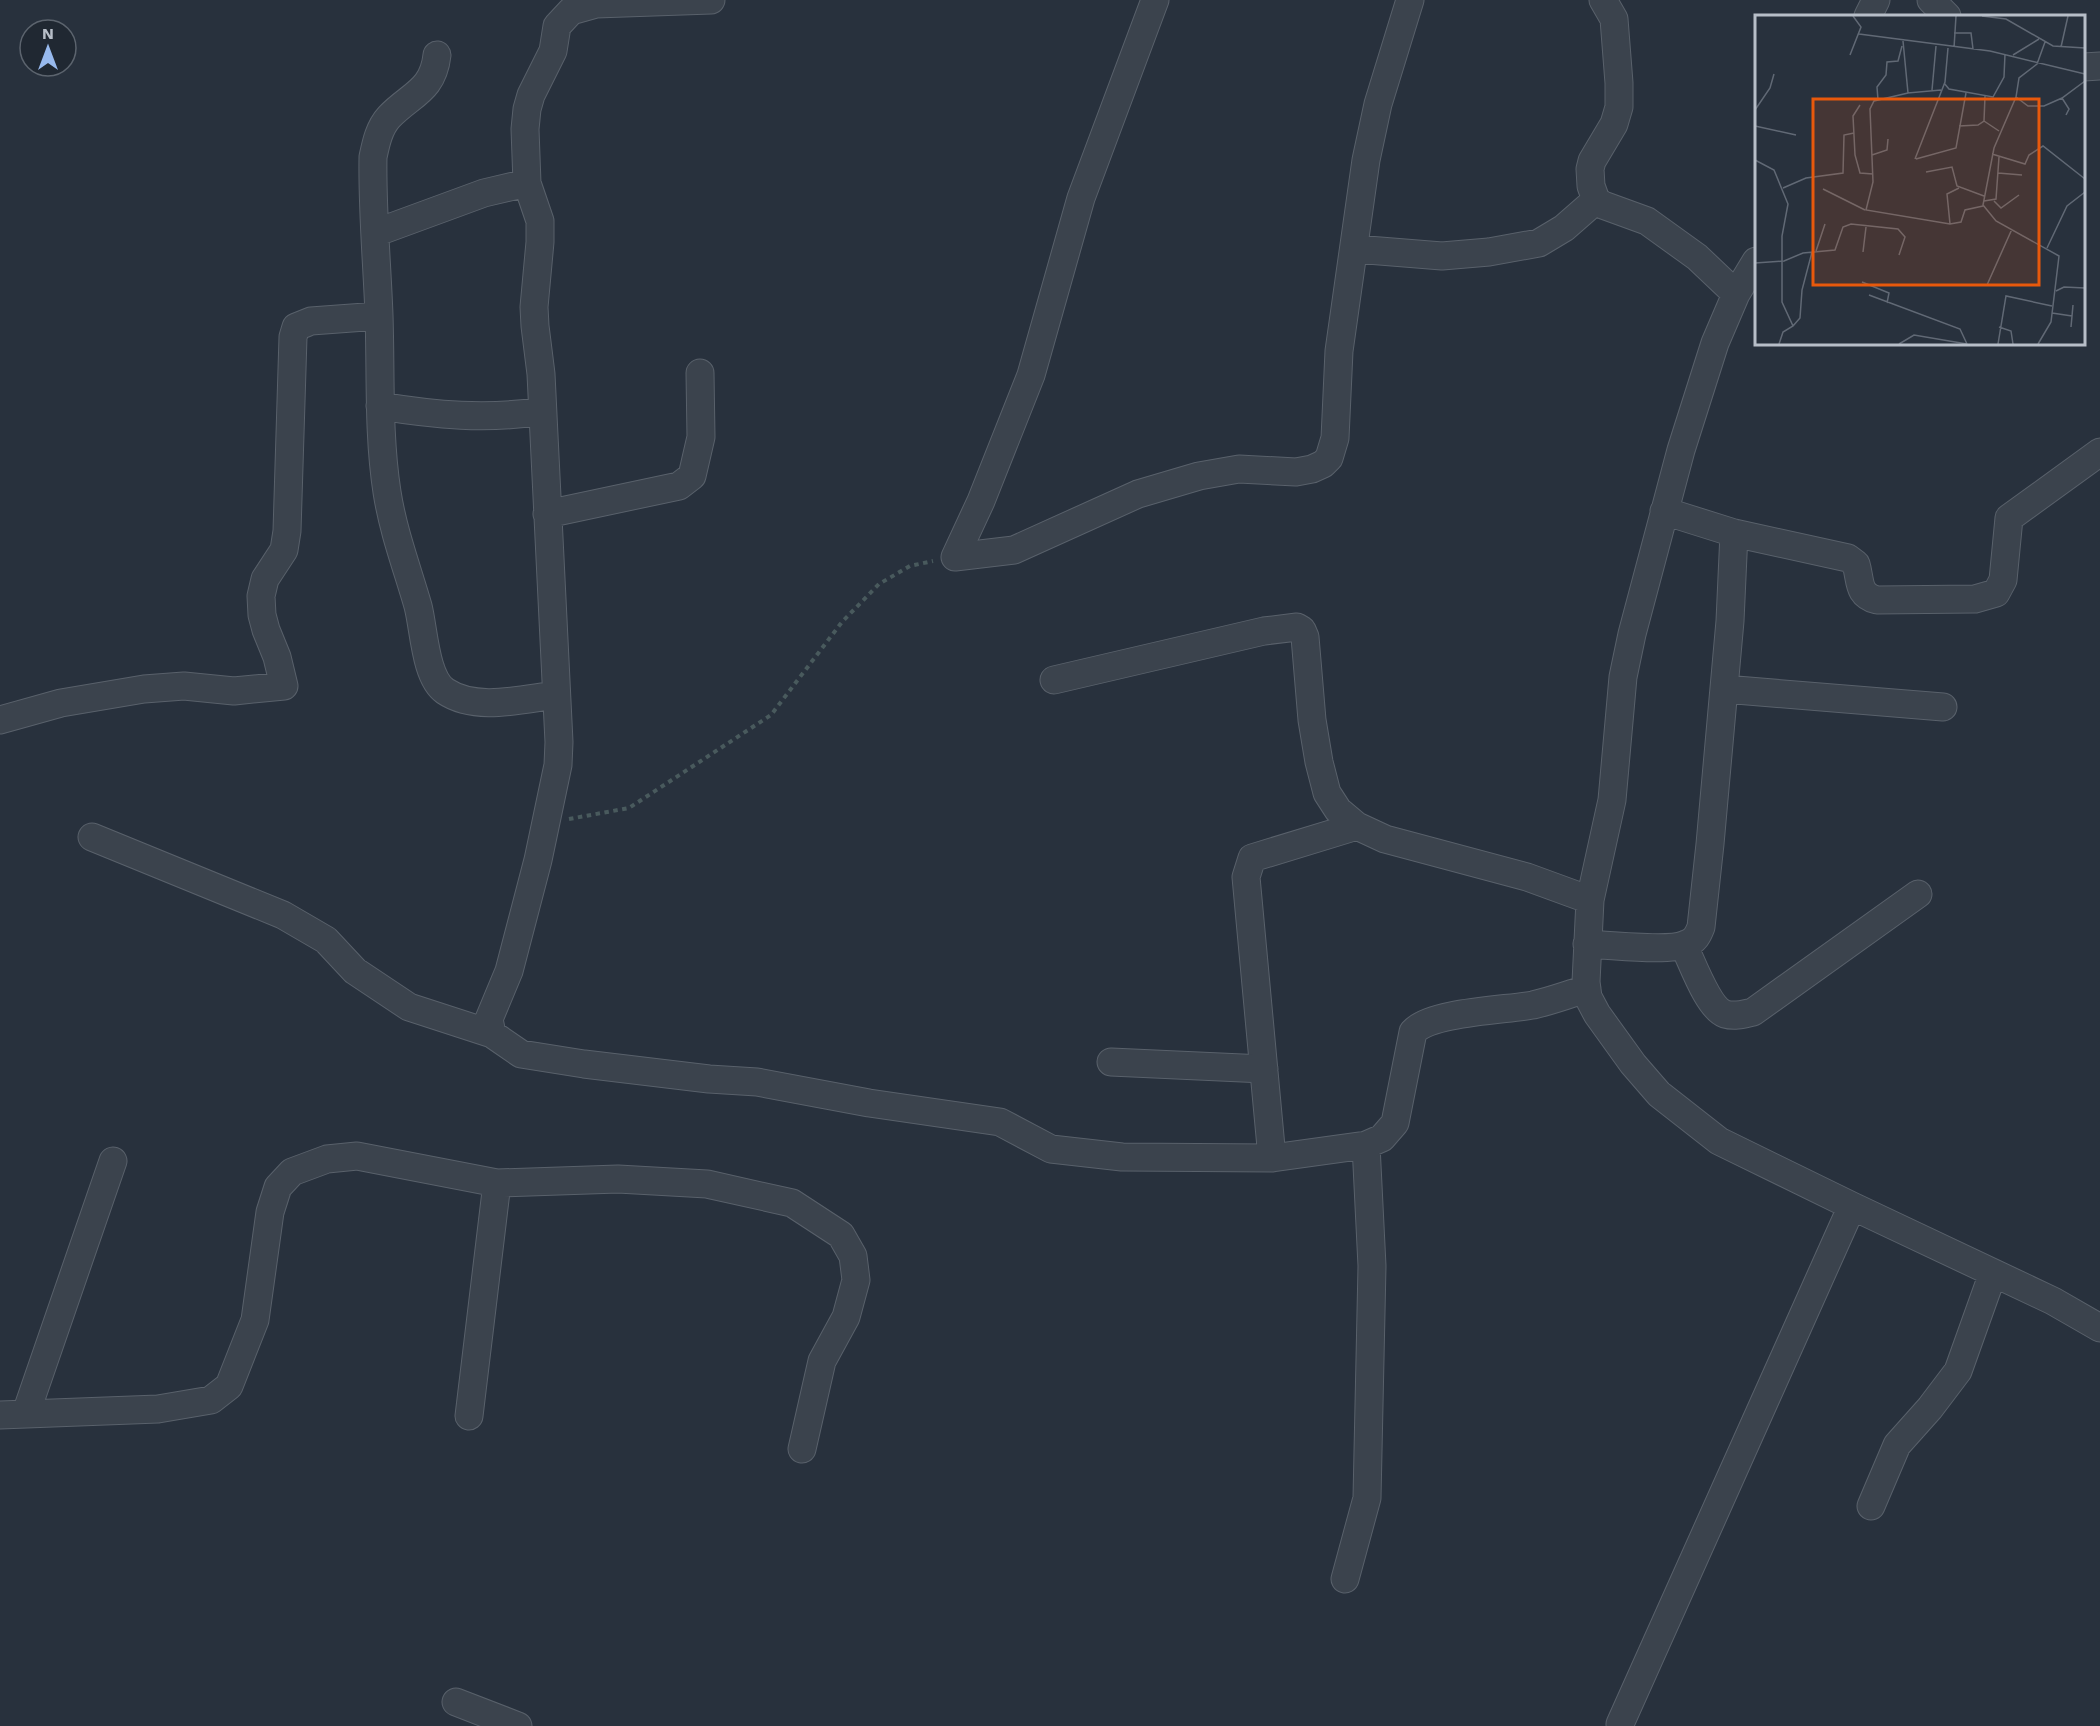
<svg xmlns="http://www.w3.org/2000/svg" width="2100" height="1726" font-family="'Work Sans',sans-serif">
<rect width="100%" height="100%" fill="#28313d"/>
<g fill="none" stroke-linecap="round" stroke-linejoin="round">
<!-- minor casing -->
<g stroke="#59616b" stroke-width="29">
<path id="minor" d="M711,0L596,4L571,11L557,26L553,51L531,95L527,109L525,129L527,183L540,221V242L534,307L535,326L541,374L559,742L558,765L538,860L509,971L489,1019L492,1034L521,1054L584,1064L709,1079L757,1082L869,1103L1000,1122L1051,1149L1122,1157L1272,1158L1366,1145L1382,1138L1395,1123L1413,1032C1430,1012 1505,1010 1533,1005C1551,1001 1569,994 1587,989
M1603,0L1614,19L1619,83V107L1614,124L1592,161L1590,169L1591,186L1596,200L1603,205L1647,221L1697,257L1736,294
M1931,0L1947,16
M1868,16L1876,0
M437,55C433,91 411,94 389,117C379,128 376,143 373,157C372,210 377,262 379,315C381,375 378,434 387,492C393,531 407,568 418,606C424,629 425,677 445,691C476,712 522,699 556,695
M2084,67L2100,66
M375,233L484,193L527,183
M1355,249L1442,256L1489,252L1539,243L1564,228L1596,200
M1756,261L1736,294L1715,343L1681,450L1632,634L1623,677L1612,800L1590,900L1586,982L1588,997L1597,1014L1633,1064L1659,1094L1719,1141L1852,1206L2053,1301L2100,1328
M380,406C435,415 487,420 542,411
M1664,511L1734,533L1848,558L1856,564C1861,581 1857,595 1877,600L1975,599L1996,593L2003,580L2009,518L2100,452
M547,514L679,486L692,476L701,437L700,373
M955,557L1014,550L1138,494L1199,476L1239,469L1296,472L1312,469L1323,464L1329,458L1335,438L1339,351L1366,160L1378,104L1410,0
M955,557L981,501L1031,375L1081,198L1155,0
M1054,680L1264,631L1297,627L1302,630L1305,637L1312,720L1319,762L1327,793L1338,810L1357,826L1385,839L1527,877L1590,900
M1724,689L1943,707
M0,720L61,703L144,689L184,686L234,691L284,686L277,657L266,630L262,615L261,596L265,579L284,550L287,531L293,337L296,327L311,321L379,316
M92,837L283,915L326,940L355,971L409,1007L492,1034
M1587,944C1609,945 1670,952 1686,944C1695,941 1698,935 1701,927L1710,844L1730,621L1734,533
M1684,946C1692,962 1708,1008 1725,1014C1735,1017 1744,1014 1753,1012L1918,894
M1111,1062L1264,1069
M1272,1158L1246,877L1252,858L1357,826
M26,1413L113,1161
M0,1415L158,1409L211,1400L229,1386L255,1320L270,1212L278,1187L292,1172L327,1159L357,1156L497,1183L618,1179L707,1184L792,1203L841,1235L853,1256L856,1280L846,1317L822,1361L802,1449
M469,1416L497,1183
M1871,1506L1897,1445L1930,1408L1958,1371L1993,1273
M1345,1579L1367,1498L1372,1266L1366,1145
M456,1702L518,1726
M1620,1724L1852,1206"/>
</g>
<!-- path -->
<path stroke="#495a5d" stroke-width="4" stroke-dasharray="4.5 4.5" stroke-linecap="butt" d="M569,819L629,808L771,715L842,622L879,584L910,566L933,561"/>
<!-- minor -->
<use href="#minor" stroke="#3b434d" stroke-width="27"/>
</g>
<!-- overview -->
<g transform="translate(1755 15)">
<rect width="330" height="330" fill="#28313d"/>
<path fill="none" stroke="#616975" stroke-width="1.5" d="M227,1L251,4L298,31L330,33M199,18H216L218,34M104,19L235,36L330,59M148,26L153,78L186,75M306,32L313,1M199,33L201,1M95,40L106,12L98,1M258,40L284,24M189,68L194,74L238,82L249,62L250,39M177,75L181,31M153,78L119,86L115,94L118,167L111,195L195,209L206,207L210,195L228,191M261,82L273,91H289L307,83L330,66M307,83L314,94L311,100M123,85L122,72L131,60L132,47L143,46L147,31M105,90L98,101L100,140L105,158L118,159M0,95L15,73L19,59M229,106L244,116M0,111L41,120M204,111L223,110L229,106L230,81M237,139L270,149L274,140L288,131L330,164M117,140L132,135L133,124M160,144L190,67L193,33M161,144L201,133L211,78M0,145L19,155L33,189L27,221V287L38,311L28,317L24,329M171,157L197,152L202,171L229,181M243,158L267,160M28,173L51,163L88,158L89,120L99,118M68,174L110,195M229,186L241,184L244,142M239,186L246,193L264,180M195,209L192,179L204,173M292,233L312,191L330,177M61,236L70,209M108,237L111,212M0,248L29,246L48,238L80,235L88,212L96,209L143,214L150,222L144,240M107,267L134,278L132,288M232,270L257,214M301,276L309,272L330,273M114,280L205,314L212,329M297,298L317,301M38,311L45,303L47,275L57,237M244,312L256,316L258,329M316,312L318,290M144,329L159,320L212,329M243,329L251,281L297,291M283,329L296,307L304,241L241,206L228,190L239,133L261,82L264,63L282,49L290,27"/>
<path fill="#e8590c" fill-opacity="0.15" stroke="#e8590c" stroke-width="3" d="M58,84H284V270H58Z"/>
<rect width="330" height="330" fill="none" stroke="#b7bec8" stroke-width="3"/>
</g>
<!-- north arrow -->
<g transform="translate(48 48)"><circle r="28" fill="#202832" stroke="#5c646e" stroke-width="1.5"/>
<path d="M0-4.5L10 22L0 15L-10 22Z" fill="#97b9ed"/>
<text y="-9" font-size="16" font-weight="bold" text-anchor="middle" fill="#b7bec8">N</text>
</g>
</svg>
